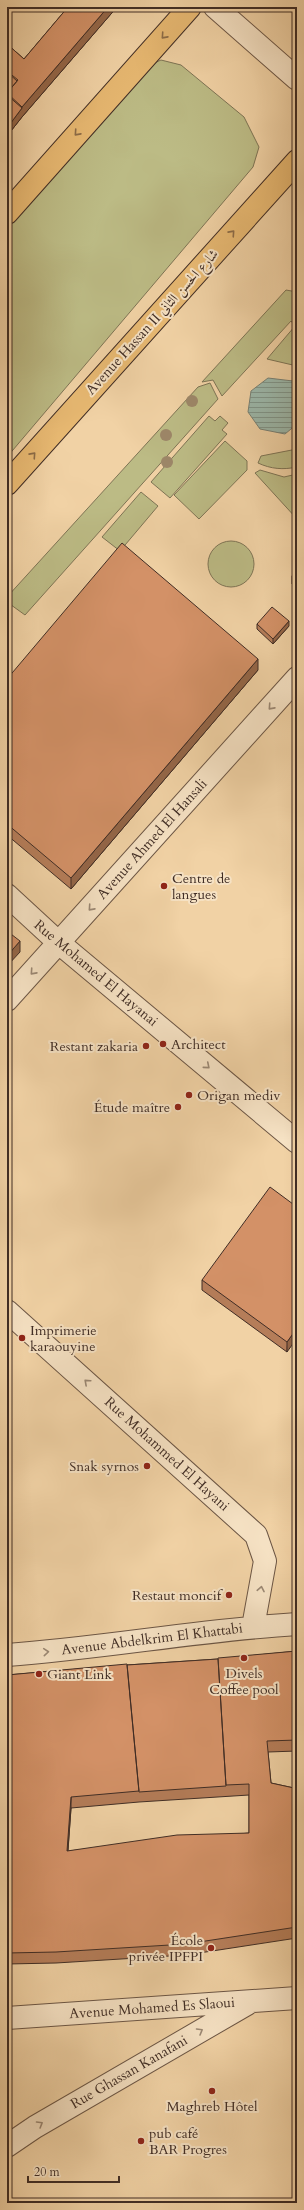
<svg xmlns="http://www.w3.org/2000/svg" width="304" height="2210" font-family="Cardo,Amiri,serif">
<defs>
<pattern id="water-rules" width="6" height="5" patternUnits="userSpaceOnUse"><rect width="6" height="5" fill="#9bb7aa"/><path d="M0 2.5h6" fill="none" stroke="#80958a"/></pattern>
</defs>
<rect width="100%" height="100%" fill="#f1d2a5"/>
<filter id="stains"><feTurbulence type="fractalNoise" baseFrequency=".005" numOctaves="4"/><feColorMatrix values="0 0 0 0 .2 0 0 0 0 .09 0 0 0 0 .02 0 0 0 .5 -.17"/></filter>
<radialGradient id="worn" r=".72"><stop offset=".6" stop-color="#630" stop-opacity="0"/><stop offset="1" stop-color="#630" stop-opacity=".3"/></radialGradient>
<!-- green -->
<path fill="#bcbb85" stroke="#7e7455" d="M161,60L181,65L244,117L259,147L253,167L7,457V218L141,69Z
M286,290L297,292V366L267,359L295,326L291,321L222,396L213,380L202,382Z
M210,383L218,399L25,615L7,602V597L198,387Z
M209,416L215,421L220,416L228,423L222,430L227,434L170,498L151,482Z
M225,441L247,461V470L199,519L174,495Z
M297,449V467C283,470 271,469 258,463L261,456Z
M260,470L284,477L297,474V519L255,473Z
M141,492L158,506L120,551L102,537Z
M208 564a23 23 0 1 1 46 0a23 23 0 1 1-46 0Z"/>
<!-- water -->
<path fill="url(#water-rules)" stroke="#778075" d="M268,378L293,381L297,388V424L285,434L260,429L248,412L251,391Z"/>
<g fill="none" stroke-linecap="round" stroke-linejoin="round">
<!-- minor casing -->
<g stroke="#6c5645" stroke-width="24">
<path id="minor" d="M215,7L297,79
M7,895L59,943L297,1142
M7,1000L297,678
M7,1311L256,1535L265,1561L253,1627
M7,1655C104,1648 200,1630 297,1624
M7,2018L297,1998
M7,2146L35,2127L247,2004"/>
</g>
<!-- major casing -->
<g stroke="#402d25" stroke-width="24">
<path id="major" d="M7,213L190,7
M7,484L297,161"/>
</g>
<!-- minor -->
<use href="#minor" stroke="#f6e2c4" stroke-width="22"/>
<!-- major -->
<use href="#major" stroke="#e8b972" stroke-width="22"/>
</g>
<!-- trees -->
<g fill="#9d8769">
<circle cx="192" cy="401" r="6"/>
<circle cx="166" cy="435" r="6"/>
<circle cx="167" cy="462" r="6"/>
</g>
<!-- wall -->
<path fill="#b57d59" stroke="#402d25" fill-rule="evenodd" d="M68,7H117L22,117L7,136V44L24,59Z
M297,570V589L292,584V576Z
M257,624L289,626L273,644L257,629Z
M258,670L71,889L7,835V679Z
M297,1207L287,1352L202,1290V1280Z
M297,1651V1751L268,1752L271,1783L294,1788L297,1787V1938L186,1955L56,1963L7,1964V1675L127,1665L218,1659ZM249,1795V1833L68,1851L71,1808L139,1802Z"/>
<!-- shaded-wall -->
<path fill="#946648" stroke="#402d25" d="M108,7H117L22,117L7,136V128L22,108V107Z
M289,621V626L273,644V639Z
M258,659V670L71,889V878Z
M20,941V952L7,966V956Z
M297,1328V1338L287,1352V1342Z
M71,1797V1808L67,1862V1851Z"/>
<!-- building -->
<path fill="#d39167" stroke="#402d25" d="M68,7H108L22,107L7,93L18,80L7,71V44L24,59Z
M7,72L17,81L7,93Z
M7,95L22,108L7,128Z
M122,543L258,659L71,878L7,824V679Z
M297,570V581L292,576Z
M272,607L289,621L273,639L257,624Z
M7,931L20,941L7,956Z
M270,1187L297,1207V1328L287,1342L202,1280Z
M297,1651V1740L267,1741L271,1783L294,1788L297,1787V1927L186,1944L56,1952L7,1953V1675L127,1664L139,1791L71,1797L67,1851L177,1835L249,1833V1784L226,1785L218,1658Z
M218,1659L226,1786L139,1792L127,1665Z"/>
<!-- one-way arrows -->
<defs><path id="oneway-chevron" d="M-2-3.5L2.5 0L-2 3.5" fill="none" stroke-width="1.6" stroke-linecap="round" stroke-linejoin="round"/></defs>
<g stroke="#8c6c48">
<use href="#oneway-chevron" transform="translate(164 36) rotate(132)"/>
<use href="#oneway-chevron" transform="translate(77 133) rotate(132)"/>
<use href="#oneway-chevron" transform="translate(232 233) rotate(-48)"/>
<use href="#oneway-chevron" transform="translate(33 455) rotate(-48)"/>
</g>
<g stroke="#9b8874">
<use href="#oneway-chevron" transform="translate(271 707) rotate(132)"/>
<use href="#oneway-chevron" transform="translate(91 908) rotate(132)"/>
<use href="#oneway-chevron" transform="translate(33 972) rotate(132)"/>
<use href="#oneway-chevron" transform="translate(207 1066) rotate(40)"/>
<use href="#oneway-chevron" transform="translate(87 1382) rotate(-138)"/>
<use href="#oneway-chevron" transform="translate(261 1589) rotate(-79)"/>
<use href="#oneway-chevron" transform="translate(46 1652) rotate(-5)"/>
<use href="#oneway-chevron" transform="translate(200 2031) rotate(-30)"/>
<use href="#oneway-chevron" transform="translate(40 2124) rotate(-31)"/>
</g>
<!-- markers -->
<g fill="#8f2418" stroke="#f6e2c4" stroke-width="1.5">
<circle cx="164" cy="886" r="4"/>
<circle cx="163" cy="1044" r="4"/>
<circle cx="146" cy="1046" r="4"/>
<circle cx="189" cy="1095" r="4"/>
<circle cx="178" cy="1107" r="4"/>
<circle cx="22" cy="1338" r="4"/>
<circle cx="147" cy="1466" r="4"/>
<circle cx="229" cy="1595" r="4"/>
<circle cx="244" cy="1658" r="4"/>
<circle cx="39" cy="1674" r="4"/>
<circle cx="211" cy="1948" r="4"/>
<circle cx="212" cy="2091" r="4"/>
<circle cx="141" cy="2141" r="4"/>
</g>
<g text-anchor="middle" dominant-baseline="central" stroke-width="4" stroke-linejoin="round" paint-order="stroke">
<!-- street labels -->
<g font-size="14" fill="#402d25" stroke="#f6e2c4">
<text transform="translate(152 322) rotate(-48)">Avenue Hassan II شارع الحسن الثاني</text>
<text transform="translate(152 839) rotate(-48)">Avenue Ahmed El Hansali</text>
<text transform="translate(96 973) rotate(40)">Rue Mohamed El Hayanai</text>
<text transform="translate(167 1454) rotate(42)">Rue Mohammed El Hayani</text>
<text transform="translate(152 1639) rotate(-7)">Avenue Abdelkrim El Khattabi</text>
<text transform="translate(152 2008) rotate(-4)">Avenue Mohamed Es Slaoui</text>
<text transform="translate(129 2072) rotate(-30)">Rue Ghassan Kanafani</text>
</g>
<!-- poi labels -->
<g font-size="14" fill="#402d25" stroke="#f6e2c4" text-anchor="start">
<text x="172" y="878">Centre de<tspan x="172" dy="16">langues</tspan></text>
<text x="171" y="1044">Architect</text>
<text x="138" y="1046" text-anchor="end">Restant zakaria</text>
<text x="197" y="1095">Origan mediv</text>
<text x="170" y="1107" text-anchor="end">Étude maître</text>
<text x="30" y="1330">Imprimerie<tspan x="30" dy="16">karaouyine</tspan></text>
<text x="139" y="1466" text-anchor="end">Snak syrnos</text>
<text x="221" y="1595" text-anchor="end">Restaut moncif</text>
<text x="244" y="1673" text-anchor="middle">Divels<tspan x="244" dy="16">Coffee pool</tspan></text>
<text x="47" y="1674">Giant Link</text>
<text x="203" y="1940" text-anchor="end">École<tspan x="203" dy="16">privée IPFPI</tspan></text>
<text x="212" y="2106" text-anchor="middle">Maghreb Hôtel</text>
<text x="149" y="2133">pub café<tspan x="149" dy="16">BAR Progres</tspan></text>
</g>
</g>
<!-- margin -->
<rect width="304" height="2210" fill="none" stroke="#f1d2a5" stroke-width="24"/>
<rect x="8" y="8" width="288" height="2194" fill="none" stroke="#402d25" stroke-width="2"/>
<rect x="12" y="12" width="280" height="2186" fill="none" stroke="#402d25"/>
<!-- scale -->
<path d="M28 2176v6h91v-6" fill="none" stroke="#402d25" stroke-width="2"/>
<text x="34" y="2176" font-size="12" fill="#402d25" stroke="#f6e2c4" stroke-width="3" paint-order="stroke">20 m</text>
<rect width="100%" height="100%" filter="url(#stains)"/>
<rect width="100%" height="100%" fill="url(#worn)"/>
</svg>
